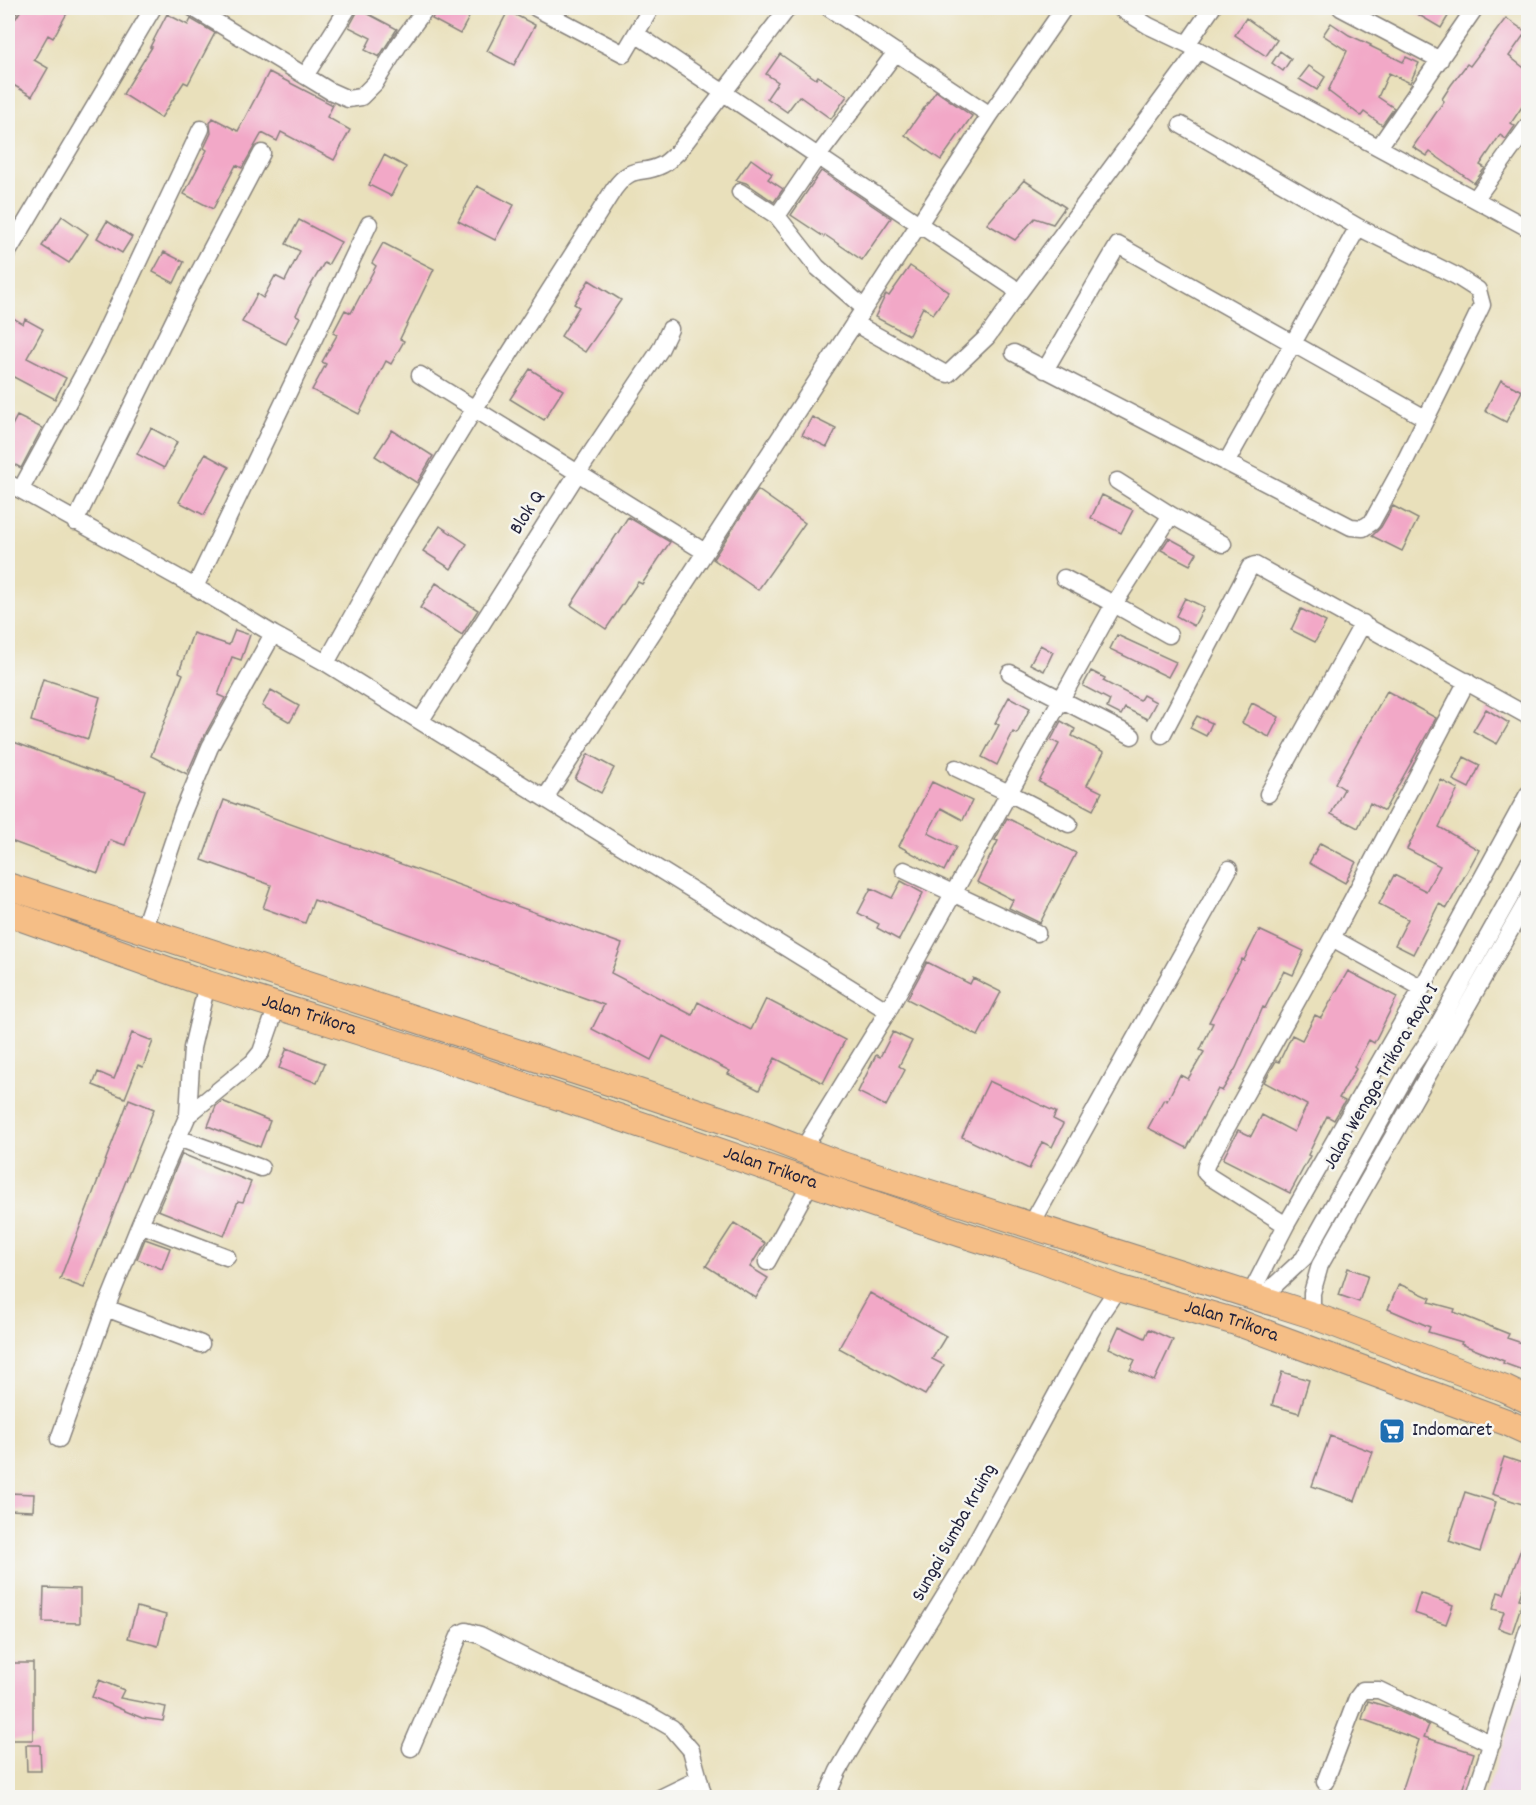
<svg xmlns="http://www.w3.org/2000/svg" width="1536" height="1805" font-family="Dekko,sans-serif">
<rect width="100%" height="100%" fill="#f6f6f2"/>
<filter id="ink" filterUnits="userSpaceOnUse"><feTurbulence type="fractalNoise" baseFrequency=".0167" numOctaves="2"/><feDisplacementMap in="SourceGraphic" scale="12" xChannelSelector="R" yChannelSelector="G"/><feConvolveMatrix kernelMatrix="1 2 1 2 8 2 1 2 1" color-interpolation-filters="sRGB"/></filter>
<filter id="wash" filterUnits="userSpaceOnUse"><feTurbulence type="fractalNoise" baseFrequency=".008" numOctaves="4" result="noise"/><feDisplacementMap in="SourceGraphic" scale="24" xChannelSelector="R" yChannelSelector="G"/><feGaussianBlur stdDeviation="1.35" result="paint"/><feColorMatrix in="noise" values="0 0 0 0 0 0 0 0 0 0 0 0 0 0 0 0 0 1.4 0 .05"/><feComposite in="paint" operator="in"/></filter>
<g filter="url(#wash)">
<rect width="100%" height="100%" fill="#e9e0bb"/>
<!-- built -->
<path fill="#edd0e8" d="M1528,1674V1797H1485Z"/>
<g id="blocks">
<!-- building -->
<path fill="#f2a8c7" d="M22,8H70L53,38L48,35L34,60L48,68L32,96L8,82V20L16,18Z
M437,8H474L460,34L432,19Z
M1407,8H1453L1441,28Z
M359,9L397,29L379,57L365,50L371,38L349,27Z
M508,11L535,25L514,65L487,51Z
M167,14L188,25L191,19L215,33L188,84L184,82L161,118L123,94L152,47H150Z
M1246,18L1277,40L1266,56L1235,35Z
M1506,18L1526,32L1509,56L1528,71V98L1511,123L1515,126L1506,139L1500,135L1480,165L1485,168L1474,183L1430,152L1427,156L1413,147L1444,101L1442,99L1451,85L1467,64L1470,66Z
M1331,23L1349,35L1371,45L1370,46L1403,62L1406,57L1419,63L1410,83L1389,73L1378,97L1394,108L1382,125L1364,112L1361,116L1328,91L1347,51L1323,35Z
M1280,51L1291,59L1283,71L1272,63Z
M780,54L816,79L818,76L847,96L831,119L799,96L787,112L767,98L778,82L766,74Z
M1309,66L1325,77L1317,90L1299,79Z
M269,72L333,105L327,117L350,130L334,160L281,132L277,141L262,133L242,168L236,165L213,209L184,194L207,150L204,148L211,133L210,123L213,118L238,131Z
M936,91L972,116L941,160L905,135Z
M384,155L406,167L391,196L369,185Z
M751,159L772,174L768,179L783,189L774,202L746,183L736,180Z
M821,171L891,218L862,260L825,235L824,237L791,215Z
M1024,180L1065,207L1053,224L1035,218L1015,240L987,224Z
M477,186L514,205L495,240L458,221Z
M62,216L88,234L69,263L42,246Z
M299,220L341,242L328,265L324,263L309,288L296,315L300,317L286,344L242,322L257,294L263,298L275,276L285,281L300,251L286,244Z
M107,221L132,237L122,253L97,238Z
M383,243L434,269L400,339L404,341L391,364L386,361L359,414L312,390L326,364L322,362L337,335L333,333L345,310L351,313L376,266L372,263Z
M164,252L184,262L174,283L153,272Z
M910,266L949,292L933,314L923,307L909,335L875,317L886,294L889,296Z
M589,280L621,300L585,352L561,336L579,307L574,304Z
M8,315L23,324L25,319L43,329L27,358L66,378L55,399L8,374Z
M530,369L563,390L544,420L510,399Z
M1501,380L1522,391L1506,422L1485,411Z
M17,416L42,428L21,468L8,461V433Z
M812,417L836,429L827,447L802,435Z
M151,428L177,442L164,468L137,454Z
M392,430L433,456L417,483L375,456Z
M205,454L229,467L204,515L179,502Z
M758,490L805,523L758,590L713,559Z
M1102,495L1133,510L1121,533L1091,518Z
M1393,506L1418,519L1402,551L1372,536L1381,527Z
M628,517L670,542L642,584L638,582L606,629L571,605Z
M440,526L467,544L451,569L423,551Z
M1169,538L1197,553L1190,565L1161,550Z
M436,583L478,610L462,635L420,608Z
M1185,598L1204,607L1194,626L1176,616Z
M1301,609L1326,622L1315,642L1291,630Z
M235,630L250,635L241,660L232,657L218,695L225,698L201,742L187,774L151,756L183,674L179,672L193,633L229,645Z
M1117,635L1176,662L1168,677L1110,649Z
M1040,645L1053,652L1044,671L1030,664Z
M1091,671L1105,678L1103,681L1140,700L1143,695L1156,702L1147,719L1125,708L1121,715L1107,708L1110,700L1083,686Z
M43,679L100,697L88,739L31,721Z
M271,690L299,706L290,722L262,706Z
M1387,691L1436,718L1384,811L1370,803L1358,828L1331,814L1344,789L1335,783Z
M1009,697L1030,708L1017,734L1013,732L997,765L982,757L999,725L995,723Z
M1252,703L1279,717L1269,737L1242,723Z
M1486,709L1509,723L1497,744L1473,731Z
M1197,716L1212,723L1206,736L1190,728Z
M1061,721L1075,729L1072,736L1104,752L1087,785L1102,792L1093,810L1039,782L1059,744L1051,740Z
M8,740L145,790L125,845L110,840L98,873L8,840Z
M588,754L614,768L601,793L575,779Z
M1464,757L1480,765L1469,788L1453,780Z
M1441,780L1458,789L1439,827L1479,850L1447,908L1439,904L1413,954L1395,945L1408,919L1379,904L1394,875L1426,891L1440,866L1407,849Z
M932,782L972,801L963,820L941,808L928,833L956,847L944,871L899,846Z
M224,800L622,944L611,973L692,1015L698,1002L751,1030L766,999L845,1040L823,1083L775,1058L759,1090L728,1074L730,1071L663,1036L651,1060L592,1029L604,1005L314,900L305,923L263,908L271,885L202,860Z
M1007,818L1076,853L1040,923L1009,908L1013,900L977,882L998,841L995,840Z
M1320,843L1356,862L1345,883L1309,863Z
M901,881L923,893L899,940L877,928L879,924L858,913L871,888L892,898Z
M1259,930L1304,951L1293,975L1284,971L1265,1008L1263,1007L1236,1068L1222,1091L1218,1089L1187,1148L1148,1128L1164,1099L1167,1101L1180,1075L1188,1079L1204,1052L1200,1050L1213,1023L1209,1022L1242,959L1244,960Z
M927,962L970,984L973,978L1001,992L978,1036L907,999Z
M1348,971L1397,997L1374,1043L1369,1040L1354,1067L1356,1069L1339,1098L1345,1101L1334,1120L1327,1116L1308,1155L1310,1156L1290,1193L1223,1159L1238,1130L1251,1136L1262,1115L1294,1132L1307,1105L1264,1082L1276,1061L1279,1062L1292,1035L1302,1040L1315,1015L1321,1018Z
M893,1032L912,1041L899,1066L905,1070L886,1106L858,1092L876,1055L880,1057Z
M132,1033L153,1041L143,1067L138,1065L125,1098L93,1085L98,1072L114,1079Z
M287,1048L325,1063L317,1083L279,1068Z
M989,1081L1056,1112L1053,1119L1063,1124L1052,1147L1042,1142L1029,1169L962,1137Z
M129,1099L154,1109L84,1288L60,1279Z
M222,1101L270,1121L260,1147L208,1126L216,1106Z
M182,1154L251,1182L243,1202L238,1201L224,1236L158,1210Z
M734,1223L765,1243L750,1267L768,1278L756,1298L706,1266Z
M145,1239L170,1248L162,1269L137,1259Z
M1348,1268L1368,1275L1359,1302L1339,1295Z
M1399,1284L1431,1298L1429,1302L1455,1309L1454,1312L1509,1334L1507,1338L1528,1345V1372L1503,1363L1504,1361L1461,1344L1462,1342L1428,1332L1430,1327L1388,1309Z
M870,1293L946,1336L932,1359L944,1365L925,1395L839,1348Z
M1119,1326L1145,1338L1149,1329L1173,1340L1154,1381L1130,1370L1135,1360L1109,1348Z
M1282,1372L1309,1380L1299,1413L1272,1405Z
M1330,1436L1373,1452L1355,1501L1312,1486Z
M1504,1457L1528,1465V1506L1492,1494Z
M1465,1492L1496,1502L1480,1552L1449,1541Z
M8,1493L34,1494L33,1511L8,1510Z
M1527,1533H1528V1573L1519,1599L1523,1600L1512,1633L1498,1628L1504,1612L1493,1609L1498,1592L1504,1594Z
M44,1588L80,1589V1623L43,1622Z
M1420,1593L1453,1605L1446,1624L1414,1613Z
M137,1607L166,1615L158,1646L128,1638Z
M8,1663H33V1740H8Z
M99,1680L124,1690L120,1698L166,1707L163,1721L142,1718L92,1697Z
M1368,1701L1392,1708L1429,1725L1424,1737L1474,1753L1460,1797H1400L1419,1740L1362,1719Z
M26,1745H40L41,1771H27Z"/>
</g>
</g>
<g filter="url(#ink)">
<use href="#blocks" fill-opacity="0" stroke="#86817b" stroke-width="1.5"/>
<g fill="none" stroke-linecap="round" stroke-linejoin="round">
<!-- street casing -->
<g stroke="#86817b" stroke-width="19">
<path id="street" d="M193,8L330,91L348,99L361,97L375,83L400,43L426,8
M536,8L624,54L651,8
M829,8L990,115
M1120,8L1149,26L1187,44L1528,228
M1341,8L1440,60
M8,10L9,8
M636,34L1011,286L1018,294L987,337L948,374L942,372L854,323
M1187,44L1212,8
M305,76L348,8
M1379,147L1475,8
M740,192L777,216L817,267L864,308
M1476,198L1528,126
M777,216L818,156L896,52
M8,252L153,8
M1018,294L1198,51
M1014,353L1351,527L1363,528L1372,522L1401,469L1470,330L1482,305L1478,290L1456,276L1358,227L1181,125
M1045,370L1118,245L1425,418
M420,375L705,552
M1226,463L1358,227
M8,483L195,587L273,634L326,663L888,1011
M21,489L98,347L201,129
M1171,515L1223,544
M75,522L180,308L262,153
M1064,578L1114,604L1169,635
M195,587L369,224
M326,663L395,539L475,408L614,189C633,163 641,176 662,165C668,162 673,156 678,152L788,8
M1010,673L1132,736
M421,720L577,474L660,350L670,329
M1162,735L1250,567L1255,565L1528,716
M956,768L1009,793L1069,824
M1268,794L1363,623
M545,798L990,115L1064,8
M904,870L1037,933
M143,930L183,812L210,747L273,634
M1332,938L1422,988
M188,1115L253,1062L261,1052L277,1006
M178,1138L261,1168
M803,1149L888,1011L1114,604L1171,515L1117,481
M140,1224L227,1257
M1031,1225L1229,869
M1286,1225L1210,1177L1205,1172L1206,1165L1332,938L1467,681
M767,1262L811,1182
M1250,1295L1286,1225L1422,988L1528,794
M1260,1299L1304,1258L1409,1070L1433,1034L1528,865
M106,1308L201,1344
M1312,1315V1293L1320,1265L1528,899
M59,1439L106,1308L140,1224L188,1115L192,1048L207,984
M411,1748L460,1634L466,1631L480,1635L556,1673L646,1713L672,1728L691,1750L699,1779
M1325,1782L1357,1698L1363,1690H1379L1492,1744
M660,1798L699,1779L704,1798
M826,1798L838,1771L863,1728L960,1571L1099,1316L1118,1288
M1474,1798L1528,1629"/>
</g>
<!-- primary casing -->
<g stroke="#86817b" stroke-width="28">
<g id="primary">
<path d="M8,886L639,1092L743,1127L842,1165L1312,1315L1505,1389L1528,1400"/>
<path id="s1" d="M8,913L207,984L434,1055L577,1103L962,1234L1041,1259L1118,1288L1236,1322L1506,1422L1528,1432"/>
</g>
</g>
<!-- street -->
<use href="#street" stroke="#fff" stroke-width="16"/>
<!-- primary -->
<use href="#primary" stroke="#f5be86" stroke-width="26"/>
</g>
</g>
<!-- icons -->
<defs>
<g id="supermarket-square" transform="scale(1.35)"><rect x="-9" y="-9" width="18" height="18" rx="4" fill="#1f6fb2" stroke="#f6f6f2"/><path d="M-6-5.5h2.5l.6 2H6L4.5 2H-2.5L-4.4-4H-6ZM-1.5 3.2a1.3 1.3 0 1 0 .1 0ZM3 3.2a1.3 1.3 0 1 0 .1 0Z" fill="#fff"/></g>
</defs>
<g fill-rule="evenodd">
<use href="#supermarket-square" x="1392" y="1431"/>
</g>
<g text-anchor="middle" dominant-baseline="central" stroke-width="5" stroke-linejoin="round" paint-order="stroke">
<!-- street labels -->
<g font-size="20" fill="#22223b" stroke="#f6f6f2">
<text transform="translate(528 513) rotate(-58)">Blok Q</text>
<text stroke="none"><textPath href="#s1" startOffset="318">Jalan Trikora</textPath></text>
<text transform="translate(1382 1077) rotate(-60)">Jalan Wengga Trikora Raya I</text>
<text stroke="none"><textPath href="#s1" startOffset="804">Jalan Trikora</textPath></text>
<text stroke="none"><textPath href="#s1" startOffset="1290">Jalan Trikora</textPath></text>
<text transform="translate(955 1533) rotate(-61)">Sungai Sumba Kruing</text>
</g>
<!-- poi labels -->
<g font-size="20" fill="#22223b" stroke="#f6f6f2" text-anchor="start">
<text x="1412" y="1431">Indomaret</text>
</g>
</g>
<!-- margin -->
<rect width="1536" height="1805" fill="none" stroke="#f6f6f2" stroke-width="30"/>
</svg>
